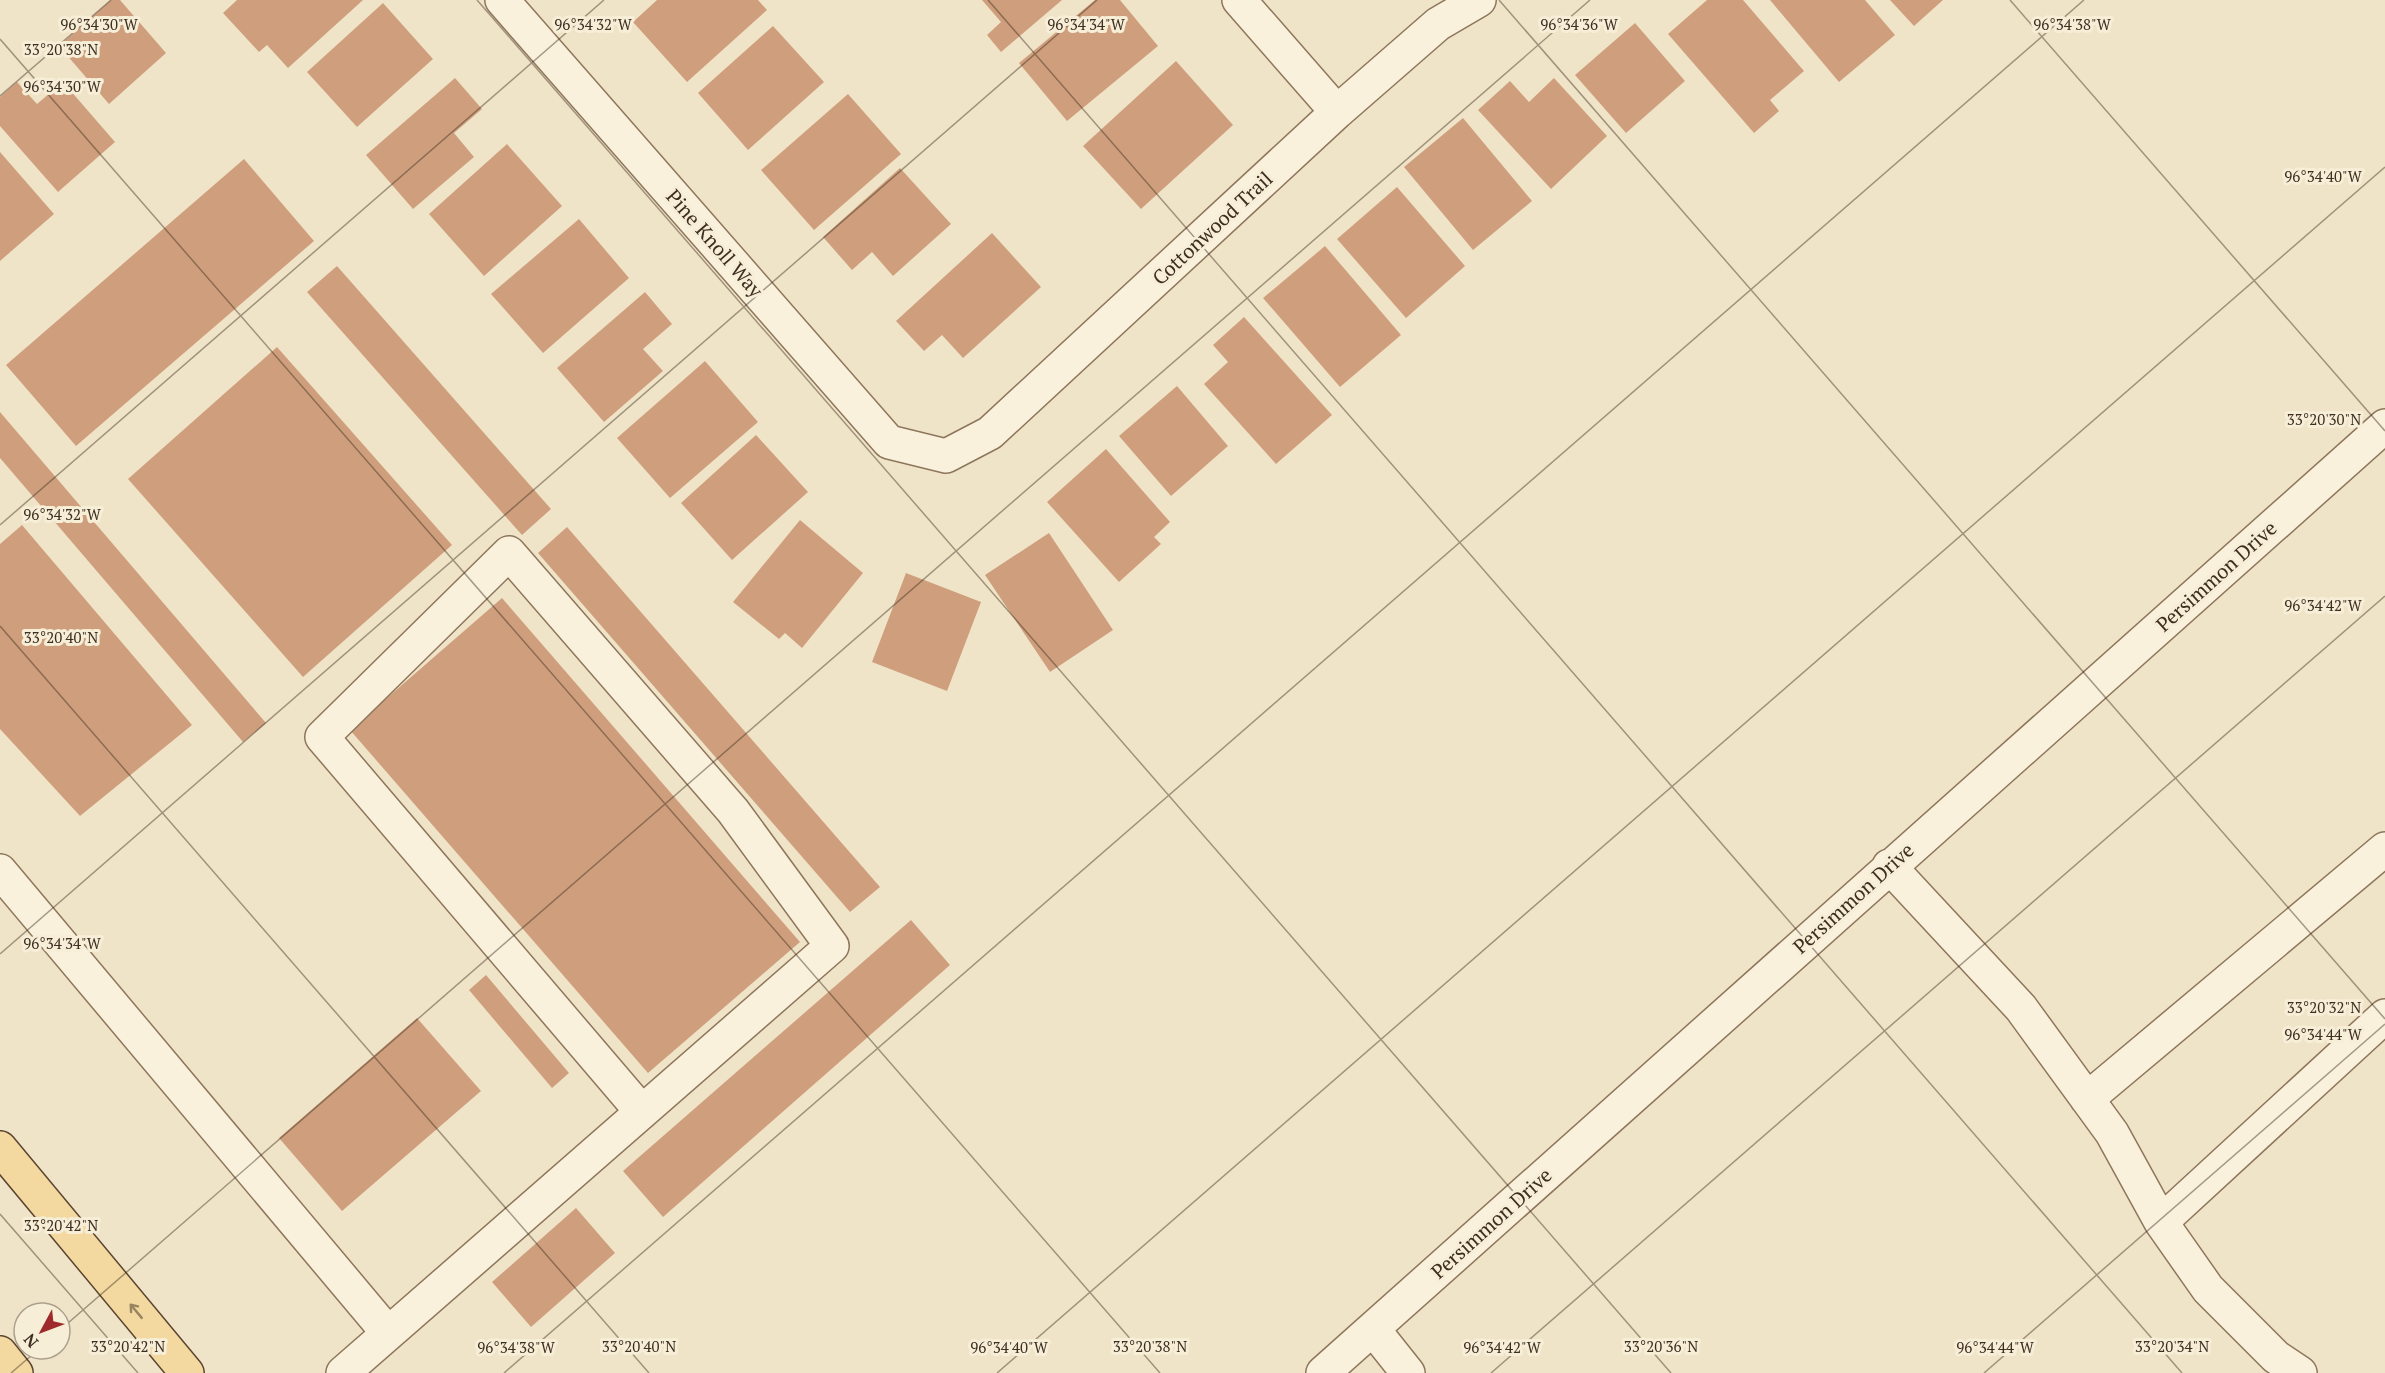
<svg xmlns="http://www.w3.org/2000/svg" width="2385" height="1373" font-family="'PT Serif',serif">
<rect width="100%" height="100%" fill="#f0e4c8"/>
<!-- building -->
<path fill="#cf9f7d" d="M111,0H120L166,53L109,104L59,46Z
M237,0H363L288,68L267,45L259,52L223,13Z
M657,0H758L767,10L687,82L633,22Z
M982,0H1062L1001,52L987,35L1001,22Z
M1095,0H1120L1158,46L1067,121L1019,63Z
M1707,0H1743L1804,71L1770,100L1779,111L1754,133L1668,34Z
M1770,0H1865L1895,35L1839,82Z
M1890,0H1943L1914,26Z
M383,3L433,59L357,127L307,72Z
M1635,23L1685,81L1626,133L1575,75Z
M773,26L824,82L748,150L698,93Z
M1176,61L1233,125L1141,209L1083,146Z
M455,78L482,109L454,133L474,157L413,209L366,155Z
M1554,78L1607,136L1551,189L1478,110L1510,81L1529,102Z
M17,82L37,104L63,82L115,142L58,192L0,126V97Z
M848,94L901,154L814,230L761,170Z
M1463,118L1532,201L1473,250L1404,167Z
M507,144L562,206L484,276L429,214Z
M0,152L54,214L0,261Z
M244,159L314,241L76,446L6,365Z
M900,168L951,224L893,276L872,252L852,270L823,237Z
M1397,187L1465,266L1406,318L1337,239Z
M579,219L629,278L543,353L491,294Z
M992,233L1041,287L963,358L942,335L924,351L896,321Z
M1325,246L1401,335L1340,387L1263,298Z
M337,266L551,509L522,535L307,292Z
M645,292L672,324L643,349L663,371L604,422L557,368Z
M1244,317L1332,415L1276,464L1204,384L1228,362L1213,345Z
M277,347L452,545L303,677L128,479Z
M705,361L758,422L670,498L617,438Z
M1177,386L1228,446L1171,496L1119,436Z
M0,412L266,723L243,742L0,458Z
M756,435L808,492L732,560L681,503Z
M1106,449L1170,522L1154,537L1161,544L1119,582L1047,502Z
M800,520L863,573L802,648L785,633L779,639L733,602Z
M22,525L192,725L80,816L0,729V544Z
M567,527L880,887L850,912L538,553Z
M1049,533L1113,630L1050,672L985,575Z
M906,573L981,602L947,691L872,662Z
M502,598L800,942L648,1073L350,730Z
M911,920L950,965L663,1217L623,1171Z
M486,975L569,1073L552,1088L469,990Z
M417,1018L481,1091L342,1211L279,1138Z
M576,1208L615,1253L531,1327L492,1282Z"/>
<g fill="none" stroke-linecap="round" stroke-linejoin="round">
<!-- minor casing -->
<g stroke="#8d765c" stroke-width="36">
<path id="minor" d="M502,0L889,442L946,456L990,433L1337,112L1438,24L1479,0
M1239,0L1337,112
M1889,866L2021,1008L2112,1133L2161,1222L2208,1289L2276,1357L2300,1373
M0,871L388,1333
M2087,1099L2385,849
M2161,1222L2385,1016
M1373,1329L1408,1373
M343,1373L832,946L733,811L509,553L322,737L642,1112
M1323,1373L2385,426"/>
</g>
<!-- major casing -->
<g stroke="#5b4430" stroke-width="36">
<path id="major" d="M0,1148L187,1373
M0,1353L16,1373"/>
</g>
<!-- minor -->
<use href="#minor" stroke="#faf1dc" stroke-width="33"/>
<!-- major -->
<use href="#major" stroke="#f3d9a0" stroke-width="33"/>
</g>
<!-- one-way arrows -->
<defs><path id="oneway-shaft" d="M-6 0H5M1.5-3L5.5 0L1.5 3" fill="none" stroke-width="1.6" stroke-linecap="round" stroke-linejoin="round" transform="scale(1.5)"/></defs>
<use stroke="#988460" href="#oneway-shaft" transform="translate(136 1311) rotate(-130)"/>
<!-- ticks -->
<path fill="none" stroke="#3d2e20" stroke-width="1.5" stroke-opacity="0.45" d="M477,0L1671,1373M988,0L2182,1373M1499,0L2385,1019M2010,0L2385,431M0,39L1160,1373M0,96L111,0M0,525L604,0M0,626L649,1373M0,954L1097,0M0,1214L138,1373M60,1330L1590,0M11,1373L39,1349M504,1373L2084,0M997,1373L2385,167M1491,1373L2385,596M1984,1373L2385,1024"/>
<g text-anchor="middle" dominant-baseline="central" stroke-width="6" stroke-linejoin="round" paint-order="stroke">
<!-- street labels -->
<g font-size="20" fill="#3d2e20" stroke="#f7eed8">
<text transform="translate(1212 228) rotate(-43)">Cottonwood Trail</text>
<text transform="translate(715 243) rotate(49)">Pine Knoll Way</text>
<text transform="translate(2216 576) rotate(-42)">Persimmon Drive</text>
<text transform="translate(1853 898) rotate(-42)">Persimmon Drive</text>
<text transform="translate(1491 1223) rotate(-42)">Persimmon Drive</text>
</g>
</g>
<g font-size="15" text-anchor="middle" fill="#3d2e20" stroke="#f7eed8" stroke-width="6" stroke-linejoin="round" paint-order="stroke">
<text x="99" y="30">96°34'30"W</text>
<text x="593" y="30">96°34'32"W</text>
<text x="1086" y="30">96°34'34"W</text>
<text x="1579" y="30">96°34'36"W</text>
<text x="2072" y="30">96°34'38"W</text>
<text x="61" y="55">33°20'38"N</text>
<text x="62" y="92">96°34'30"W</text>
<text x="2323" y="182">96°34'40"W</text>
<text x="2324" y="425">33°20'30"N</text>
<text x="62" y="520">96°34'32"W</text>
<text x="2323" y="611">96°34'42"W</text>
<text x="61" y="643">33°20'40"N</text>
<text x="62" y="949">96°34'34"W</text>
<text x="2324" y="1013">33°20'32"N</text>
<text x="2323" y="1040">96°34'44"W</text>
<text x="61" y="1231">33°20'42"N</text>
<text x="128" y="1352">33°20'42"N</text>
<text x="639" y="1352">33°20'40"N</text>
<text x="1150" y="1352">33°20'38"N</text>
<text x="1661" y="1352">33°20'36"N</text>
<text x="2172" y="1352">33°20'34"N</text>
<text x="516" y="1353">96°34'38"W</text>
<text x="1009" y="1353">96°34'40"W</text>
<text x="1502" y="1353">96°34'42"W</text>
<text x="1995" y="1353">96°34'44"W</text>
</g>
<!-- north arrow -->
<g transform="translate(42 1331) rotate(229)"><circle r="28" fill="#f7eed8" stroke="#ada18e" stroke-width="1.5"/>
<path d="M0-4.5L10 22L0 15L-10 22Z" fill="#9e2a2b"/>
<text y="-9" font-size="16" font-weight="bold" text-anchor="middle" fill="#3d2e20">N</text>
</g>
</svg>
